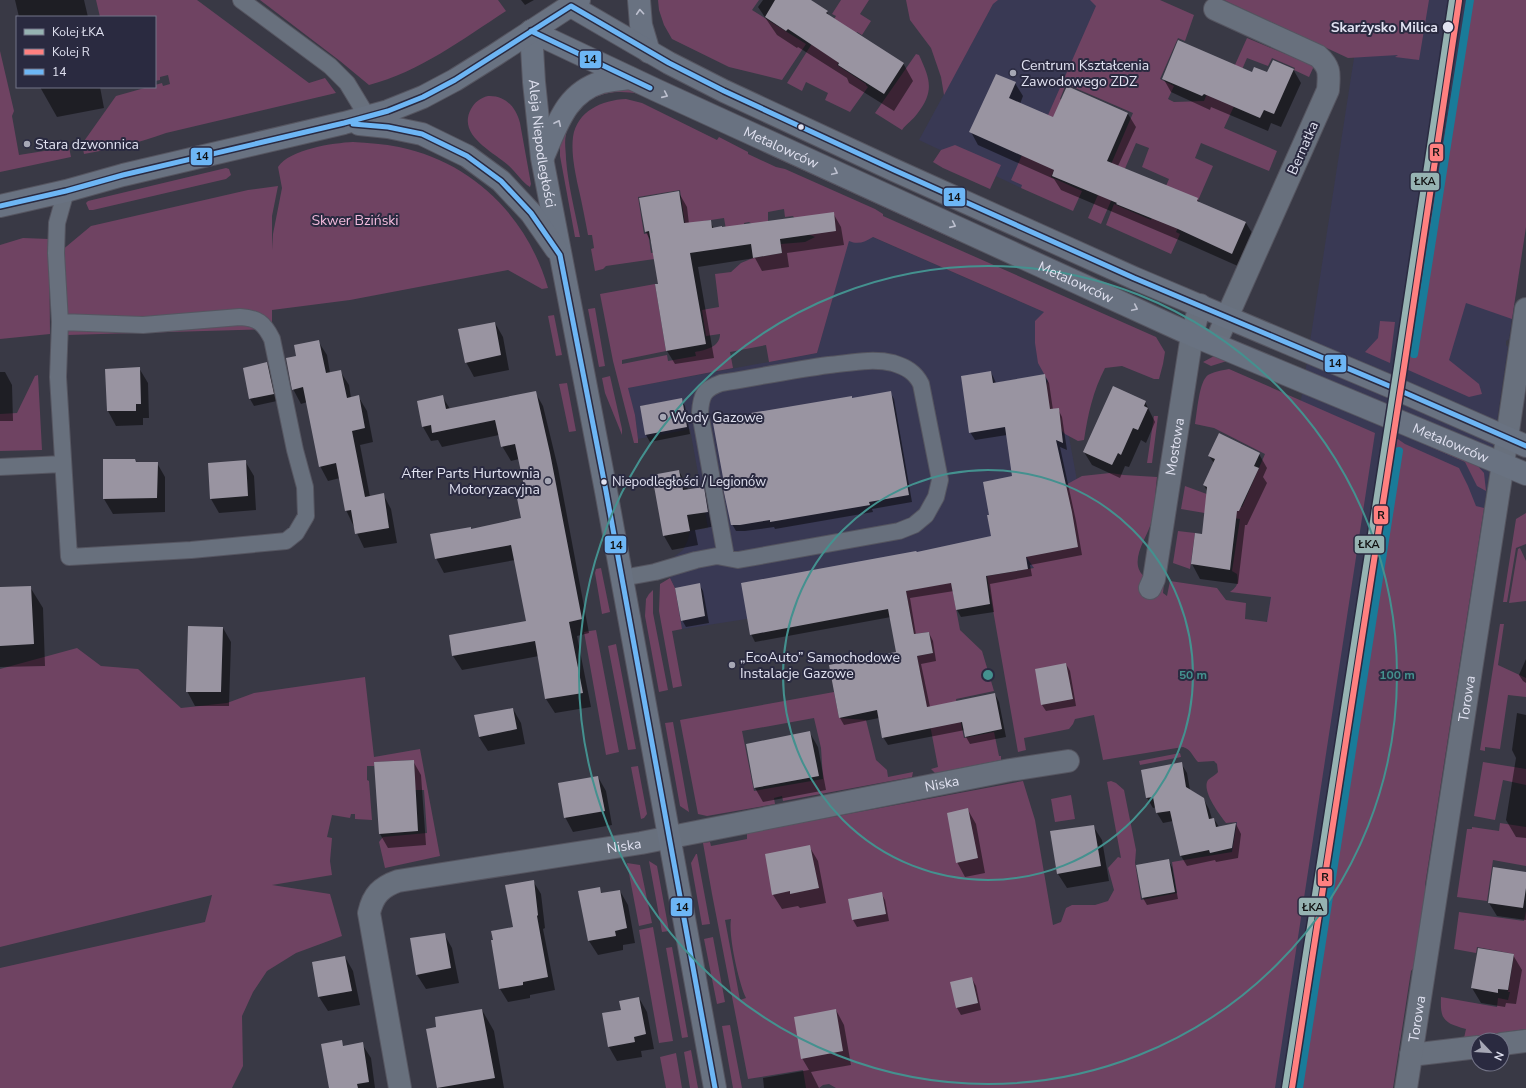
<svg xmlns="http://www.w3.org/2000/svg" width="1526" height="1088" font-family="'Nunito Sans',sans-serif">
<rect width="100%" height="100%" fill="#393945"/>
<!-- built -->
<path fill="#393954" d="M990,0H1095L1100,6L1021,188L919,140L993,4Z
M1363,0H1526V222L1509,339L1506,341V345L1508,347L1484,508L1392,1088H1195L1296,432Z
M852,228L1044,312L1046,311L1091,557L753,618L682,629L675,588L670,578L667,560L674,557L683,550L688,540L690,531L708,528L690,429L638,439L635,415L627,388L817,353Z"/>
<!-- green -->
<path fill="#6f4362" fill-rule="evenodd" d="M96,0H197L309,83L325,78L336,93L166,133C139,143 112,149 84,154L82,144L116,96L148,87H155V85L162,83L163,86L170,84L168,75L160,77V80L155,81V17H100Z
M260,0H498L506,11C463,39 419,72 369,85L340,61Z
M658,0H759L752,10L806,44L782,80L729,67L672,39L664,25L659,10Z
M841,0H869L860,14L871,21L862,35L857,32L837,65L866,84V85L868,87L850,112L825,100L828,93L806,82L802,91L787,83L813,42L817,45L836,16L832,14Z
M906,0H998L993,4L944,95L941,77L931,48L910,20Z
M1090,0H1160L1194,15L1185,41L1178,38L1160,79L1174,86L1168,99L1174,102L1204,101L1209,89L1222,94L1247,38L1314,66L1309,77L1294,70L1295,68L1272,58L1268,66L1247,58L1233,90L1240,93L1224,128L1277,151L1269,171L1201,143L1195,158L1213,166L1193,212L1186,209L1176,232L1180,234L1171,254L1106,225L1114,204L1151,220L1169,179L1142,167L1149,148L1136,143L1101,224L1088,218L1133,113L1066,84L1060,99L1110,121L1073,125L1051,177L1082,191L1073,211L1021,188L1022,185L1011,180L1041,112L1048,115L1096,6Z
M1224,0H1429L1419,60L1395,57L1398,55L1348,58Z
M1467,0H1526V227L1512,319L1466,303L1449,360L1479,384L1482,394L1469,397L1406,369Z
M0,51L14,111L12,116L19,155L69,147L71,157L0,172Z
M916,54L919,55C930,79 935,91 917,114C913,120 907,123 902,130L875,113Z
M627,87L639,94C614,89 590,93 575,115C571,121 567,127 566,135C564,142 566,151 566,159C568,185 575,211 580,237H575L560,156V145L569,117L596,93Z
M488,96C505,95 516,107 520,123L531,184L530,187C522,182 516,172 508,165C492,151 457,135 471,109C475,102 480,98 488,96Z
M626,99L642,103L717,140L719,137L748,152V154L776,167L785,169L875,209L883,214V216L1156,337L1165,352L1163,364L1159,379H1154L1122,366L1105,368C1093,391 1088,414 1084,440L1078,441L1065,434L1047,416L1041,397L1048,381L1038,363L1035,343V321L1044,312L873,237C865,242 858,245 849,241L817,353L769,362L766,345L730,352L733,368L628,388L635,415L638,439V443H634L613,361L600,294L655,284L666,351L622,360V364L667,355L668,361L696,356L695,352C706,350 720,347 720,334L706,336L702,310L719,307L715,274L731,272L741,263L753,258L782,253L781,244L805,242L815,237L805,233L793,216L785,217L784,209L768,212V225L757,227L749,222L744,223L746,244L729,247L724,218L685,224L680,190L638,197L644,234L648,233L651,253L681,249L682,255L606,266L603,269L595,271L591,249L594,248L592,235H588C585,219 582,203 578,186C575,171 571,153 573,137C577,111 602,100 626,99Z
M353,142C368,143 384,144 399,147C472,162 527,216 548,288L542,289L508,270L350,300L272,310V329L67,335L61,251L91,226L248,190L278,186L272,216V250L273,234L282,188L278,167C290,149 333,143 353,142Z
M955,145L1001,165L990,189L943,168L933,162L941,150Z
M774,153L960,238L958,241L772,156Z
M226,168L229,169L231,175L226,179L93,210H89L86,203L88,201Z
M23,238L49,239L50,334L0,339V245Z
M595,308L605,366L599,367L588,309Z
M554,315L562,355L556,356L548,316Z
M1380,321L1395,322L1390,363L1365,352L1378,338Z
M1216,355L1230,360L1211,366L1203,362Z
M1229,369L1375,433L1275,1088H836L829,1084L823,1085L819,1088H806L803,1070L748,1079L712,894L703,843L710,842L711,846L747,839V833L1023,781L1035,820L1053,925L1061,922L1066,908L1072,905H1095L1108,901L1114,890L1108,868L1118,857L1121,858L1107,782L1111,781L1116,783L1124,790L1136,850L1135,863L1141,900L1177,893L1172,862L1232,852L1237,822L1226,823C1220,815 1201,791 1208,780C1211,777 1216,775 1218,772L1217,764L1214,761L1198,762C1192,756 1192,750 1183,747L1103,760L1094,715L1075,719L1073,724L1069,729L1024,738L1026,750L1018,752L987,576L1034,568L1022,551L1060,488L1082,476L1110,473L1124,475L1157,477C1155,492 1155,508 1151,523C1147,538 1127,563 1145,577C1149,581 1157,583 1162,585L1164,583L1163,593L1167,596L1170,581L1217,588L1226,600L1246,603L1245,619L1267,622L1271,597L1230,592C1237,587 1239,583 1237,574L1232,571L1240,519L1181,509L1185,486L1242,507L1265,454L1214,428L1195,424C1197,413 1199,381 1208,375C1213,372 1223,370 1229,369ZM731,919C728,935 739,984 746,998L740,1000L725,920Z
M38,375L42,450L0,451V414L17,413L35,376Z
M610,376L622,429V435L605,393L602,378Z
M567,383L576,431L569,432L559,384Z
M1154,416H1158L1152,463H1147Z
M1392,435L1405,444L1459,468L1468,486L1476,506L1484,508L1425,885L1427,892L1417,964L1411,971L1393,1088H1293Z
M1408,437L1476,464L1484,473L1486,491L1477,486L1465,462Z
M1526,513V544L1516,548L1507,602H1503L1516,519Z
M1178,531L1195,533L1190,569L1173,563Z
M1520,548L1526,561V601L1509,603L1518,549Z
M601,568L610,612L602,614L595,573L596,569Z
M670,578L675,588L682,629L672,631L682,686L673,688L659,611L660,584Z
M951,582L960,630L982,651L994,691L956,699L964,738L994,732L999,756H1001V760L935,773L931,769L938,767L917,656L933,653L929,632L914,634L906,591Z
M653,590V613L668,690L659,692L645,616L646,599L649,594Z
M1500,624H1504L1498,665L1526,678V697L1508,695L1500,749L1485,747V751L1480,750Z
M596,630L619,752L606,755L584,632Z
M616,644L636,749L628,750L608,646Z
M77,648L101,666L138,669L181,708L227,703L254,693L365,677L374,757L420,749L440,856L385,868L379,842L383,837L427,833L424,790H415L414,760L374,762V766H367V780L369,781L372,820L355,819V814H351L350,818L332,815L327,837L332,838L330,861L332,875L272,885L330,894L342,936L296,953L267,971L253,992L242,1016L243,1066L232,1088H0V968L205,922L212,895L0,947V669Z
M834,692L839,718L866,720L876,760L887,770L888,777L913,772L912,777L783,801L782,796L774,798L775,804L707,816L698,814L680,720ZM814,718L821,748L823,779L754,791L742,731Z
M673,722L689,812L680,806L665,723Z
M1180,753L1181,757L1140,765L1139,761Z
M1483,762L1526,769V785L1503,780L1495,820L1474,816Z
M638,766L647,814L644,818L641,819L631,767Z
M1071,795L1075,819L1055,822L1051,799Z
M1500,823L1526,827V866L1493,860L1487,901L1457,897L1467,829H1472V827L1499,831Z
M696,854H697L710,924L702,925L691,863Z
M649,861L657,866L669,931L662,932Z
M627,863L640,865L652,923L639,926Z
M1526,911V1029L1464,1038L1466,1029C1444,1023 1440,1020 1441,997L1497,1007L1498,998L1508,1000L1510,992H1508L1514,954L1477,947L1476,953L1454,949L1459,912L1524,921Z
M653,927L673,1041L659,1043L639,930Z
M713,937L725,1002L717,1004L704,939Z
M672,947L688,1037L682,1038L666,948Z
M730,1025L742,1088H733L722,1026Z
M691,1050L698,1088H690L684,1052Z
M676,1053L682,1088H666L660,1057Z"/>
<!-- shadow -->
<path fill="#0007" d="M15,0H84L88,17H19Z
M521,0H534L525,5Z
M763,0H810L827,12L830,17L903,63L913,81L894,111L849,83L847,78L798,47L797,48L777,35L758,7Z
M1293,69L1301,83L1281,127L1271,123L1268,131L1211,107L1210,110L1171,92L1163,78L1268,74Z
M1015,83L1023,96L1020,104L1054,118L1067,87L1128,114L1136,127L1118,166L1197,199L1200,203L1246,223L1254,236L1240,267L1186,243L1061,190L1054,179L978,145L971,132Z
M40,87H100L104,108L57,117Z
M679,193L687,207L689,224L710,221L714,229L833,213L841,227L844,245L787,253L789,267L762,271L755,258L698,267L714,358L675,364L667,351L659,285L651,242L646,232Z
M495,323L503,337L509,370L474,377L466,362Z
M318,341L327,355L330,373L340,371L349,385L351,398L358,396L367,411L373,442L360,445L370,497L383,494L391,509L397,543L364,548L346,510L340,478L328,481L320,466L307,402L301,404L293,389L297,357Z
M267,363L271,370L277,401L254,406L250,399Z
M139,368L148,383L149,418H143V425L116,426L108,411L106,370Z
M0,369V372H5L12,385L13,421H0Z
M991,372L996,383L1044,375L1049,383L1053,410L1058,409L1062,417L1067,450L1060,447L1076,521L1082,555L1030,565L1032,576L990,584L994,612L961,617L957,610L954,591L910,598L916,635L929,633L933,641L936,661L921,664L930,707L995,694L999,702L1006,737L970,744L966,737L965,730L888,745L883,737L879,718L844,725L840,718L898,653L891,617L755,642L751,634L916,553L992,537L991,515L1013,477L1007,435L975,440L970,432Z
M535,392L543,406L558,468L589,633L577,636L591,707L555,713L546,699L539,656L462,670L453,656L451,635L527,622L515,560L444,573L436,558L471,530L522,519L525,487L519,459L511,461L502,446L499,435L442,447L438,440L431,441L423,427L442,396L450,409Z
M890,392L894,399L912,502L872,509L873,512L775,529L774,527L745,531H736L732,524L852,399Z
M681,399L685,406L690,434L650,442L646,435L641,406Z
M1145,402L1155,422L1146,443L1141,440L1129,467L1125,466L1120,478L1092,465L1084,452Z
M1259,454L1267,468L1263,477L1267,483L1247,525H1245L1238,584L1200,579L1192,564L1196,534L1203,535L1207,491L1204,485L1214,463L1209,456Z
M104,460L157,463L165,477V512L113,514L104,499Z
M245,461L254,476L256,510L219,513L211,499Z
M679,471L687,486L688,490L703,488L711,502L716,526L695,530L698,545L672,550L664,536Z
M699,584L703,591L709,623L686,627L682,620Z
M30,587L43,608L45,666L0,667V588Z
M223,628L231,642L229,706H195L187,691Z
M1526,659V683L1523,681L1519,675Z
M1066,664L1070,671L1076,706L1046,711L1042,705Z
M513,709L521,723L525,744L488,751L479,737Z
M1517,713L1526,715V838L1516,837L1506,820L1516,758L1512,750Z
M810,733L818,747L826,790L763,802L755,788L747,745Z
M413,761L421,775L426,845L388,848L380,834Z
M1181,763L1187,773L1190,790L1203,798L1209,809L1212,819H1214L1219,827L1236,824L1241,834L1238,858L1216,862L1215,860L1187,866L1181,856L1173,821L1163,823L1157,813L1156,807L1153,808L1147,798Z
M598,777L606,791L612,825L573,832L565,817Z
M968,810L976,824L985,873L965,877L957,862Z
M1093,826L1102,840L1109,881L1067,888L1058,874L1051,832Z
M809,846L818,861L826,903L800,908L798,906L782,909L773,895Z
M1168,860L1172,867L1178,899L1147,905L1143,898Z
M1526,873V920L1497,916L1489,903Z
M533,881L541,894L545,928L543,929L555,990L530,995V998L508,1002L500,989L514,927Z
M599,888L602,894L620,891L628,905L635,943L623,945V950L598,955L589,941L579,892Z
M881,893L885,900L889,921L857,927L853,920Z
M444,934L452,948L459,983L426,989L417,975Z
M1513,955L1522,970L1516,1004L1506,1003L1505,1007L1481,1003L1472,988Z
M345,957L353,971L360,1005L328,1011L319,997L313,963Z
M972,979L976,986L981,1010L961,1015L957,1008L951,983Z
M639,998L647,1012L654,1049L641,1051L642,1057L617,1061L609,1047L622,1011Z
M482,1010L494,1031L504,1088H438L427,1030L437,1028Z
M836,1010L844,1025L851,1065L811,1072L819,1088H764L763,1078L809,1070L802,1058Z
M341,1042L344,1047L362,1044L371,1058L375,1088H330Z"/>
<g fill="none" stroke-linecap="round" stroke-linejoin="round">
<!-- stream -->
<path stroke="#197b99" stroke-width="8" d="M1414,354L1470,0
M1299,1088L1399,451"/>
</g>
<!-- building -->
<path fill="#9994a1" d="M775,0H811L828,11L826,13L904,63L884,94L838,65L839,63L788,29L786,31L765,17Z
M1178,40L1252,72L1254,67L1267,72L1273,60L1294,69L1274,114L1264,110L1260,118L1204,94L1202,96L1162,79Z
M996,74L1016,82L1009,98L1053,117L1067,86L1128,113L1107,161L1198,198L1197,201L1246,222L1232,254L1178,229L1116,204L1117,203L1052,176L1054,170L969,132Z
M679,191L684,223L711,220L712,228L722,226V227L834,212L836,231L780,239L782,253L753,258L751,244L690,253L706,344L666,351L655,284H658L649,231L645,232L639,198Z
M495,322L501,355L465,363L458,329Z
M319,340L326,373L341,370L347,398L359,395L365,428L352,431L365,497L384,493L389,528L355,534L351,510L345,511L336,463L319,467L303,387L292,390L286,358L296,356L294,345Z
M267,362L274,394L249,399L243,368Z
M140,367L141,404H136V411H107L105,369Z
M991,371L993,383L1045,374L1050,409L1059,408L1063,443L1056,440L1072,512L1078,547L1026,557L1028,569L986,576L990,604L956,610L951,583L906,591L914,634L929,632L933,653L917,656L927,707L995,693L1002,729L965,737L962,722L882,738L877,710L839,718L829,665L896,652L888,609L750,635L741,583L916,551L917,552L991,536L987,515H989L983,482L1012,476L1005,427L969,433L961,376Z
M1113,386L1146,401L1144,406L1148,408L1138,430L1133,428L1121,455L1118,453L1112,465L1083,452Z
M536,391L550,453L582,619L569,622L583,693L545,699L535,641L452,656L449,635L526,621L511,545L435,559L430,534L471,527V529L521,518L515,488L524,486L515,444L501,447L495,420L432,433L431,425L422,427L417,401L443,395L446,409Z
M891,391L909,495L869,502L870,505L770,522V520L740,525H731L722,483H724L713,423L752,416L751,413L852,396V398Z
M682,398L687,427L645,435L640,406Z
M1219,433L1260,453L1254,466L1259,468L1239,511H1237L1230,570L1191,564L1195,533L1202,534L1207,487L1203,485L1215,459L1208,456Z
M103,459H135L136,462H158L157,498L103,499Z
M246,460L248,496L210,499L208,463Z
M679,470L683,490L704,487L708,512L687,515L690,531L663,536L652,475Z
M700,583L705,616L681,621L675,588Z
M31,586L34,644L0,646V587Z
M188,626L223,627L221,692H186Z
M1066,663L1073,699L1041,705L1035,669Z
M513,708L517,729L479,737L474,715Z
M810,731L819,776L754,788L746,744Z
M414,760L418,831L379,834L374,762Z
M1182,762L1186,787L1204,798L1209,819L1214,818L1216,827L1236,823L1232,848L1210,853L1209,850L1180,856L1170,811L1156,813L1153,797L1146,798L1141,770Z
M598,776L605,811L564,818L558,783Z
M968,808L978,858L956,863L947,813Z
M1094,825L1101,866L1057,874L1050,831Z
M810,845L819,888L790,894V891L772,895L765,854Z
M1169,859L1175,892L1142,898L1136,865Z
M1493,867L1526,872V888L1523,908L1488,903Z
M534,880L538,915L537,916L548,977L523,982V985L499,989L491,940H493L491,931L513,927L505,885Z
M600,887L601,893L620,890L627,928L615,931L616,936L588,941L578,891Z
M882,892L886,914L852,920L848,899Z
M445,933L451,968L416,975L410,938Z
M1478,948L1514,954L1508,990L1498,989V993L1471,988Z
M345,956L352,991L318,997L312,962Z
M972,977L978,1003L956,1008L950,982Z
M639,997L646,1034L634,1037L635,1042L608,1047L602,1013L621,1010L619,1001Z
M482,1009L495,1078L437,1088L426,1029L436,1027L435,1017Z
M836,1009L843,1051L801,1059L794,1017Z
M342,1040L343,1046L363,1042L369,1082L357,1084L358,1088H329L321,1044Z"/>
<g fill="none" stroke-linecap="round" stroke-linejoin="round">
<!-- lane casing -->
<g stroke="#555560" stroke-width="18">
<path id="lane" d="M241,0L330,66L347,83L367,116
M60,322L143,325L240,317C258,318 264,323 272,339L295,450L305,487L306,516L296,533L286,541L191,550L69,557L58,377L60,322L56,253L57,223L66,191
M0,467L63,464
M622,578L655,572L696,560L717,556L738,560L899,531L914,525L926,515L936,497L940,480L921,384C915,372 906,367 893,363C872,358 850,363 829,365C793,370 757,377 721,383C704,389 701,395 700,413L726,557"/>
</g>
<!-- street casing -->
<g stroke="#555560" stroke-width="24">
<g id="street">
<path d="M1215,9L1318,56C1331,68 1329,74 1328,90L1215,344"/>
<path id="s1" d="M1150,588L1154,579L1192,335L1200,305"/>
<path d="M1502,1044L1526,1041"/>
<path d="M1411,1055L1478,1047"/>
<path id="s2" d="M400,1088L369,913C373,895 381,887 398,881L641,843L1010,770L1068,761"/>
<path id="s3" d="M1406,1088L1507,438L1526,309"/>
</g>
</g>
<!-- secondary casing -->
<g stroke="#555560" stroke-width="24">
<g id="secondary">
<path d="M639,0L641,25L649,52"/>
<path d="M571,6L669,63L724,91L894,170L1134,278L1394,388L1526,446"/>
<path id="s4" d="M531,31L656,90L1192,335L1526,474"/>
<path id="s5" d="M531,31L534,82L542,158L606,491L715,1088"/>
<path d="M359,124L388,127L422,134L467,156L501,181L531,213L556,249"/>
<path d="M543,157C557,126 565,93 602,82C611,80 621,79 630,78"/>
<path d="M0,206L66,191L123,175L344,123L388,111L423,97L455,80L495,55L579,0"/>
</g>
</g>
<!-- lane -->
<use href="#lane" stroke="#68707d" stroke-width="16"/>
<!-- street -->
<use href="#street" stroke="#68707d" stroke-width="22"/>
<!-- secondary -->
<use href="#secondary" stroke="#697281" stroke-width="22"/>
<!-- bus-1 casing -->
<g stroke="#2a2a40" stroke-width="8">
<path id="bus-1" d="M531,31L650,88
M353,124L388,127L422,134L467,156L501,181L531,213L560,255L606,491L715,1088
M0,206L66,191L123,175L344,123L388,111L423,97L455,80L571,6L669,63L724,91L894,170L1134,278L1394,388L1526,446"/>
</g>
<!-- bus-1 -->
<use href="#bus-1" stroke="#6db6f5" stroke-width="5"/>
<!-- rail-1 casing -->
<g stroke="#2a2a40" stroke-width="9">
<path id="rail-1" d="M1285,1088L1396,373L1452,0"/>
</g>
<!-- rail-2 casing -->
<g stroke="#2a2a40" stroke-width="9">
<path id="rail-2" d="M1292,1088L1403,374L1459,1"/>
</g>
<!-- rail-1 -->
<use href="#rail-1" stroke="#96b3b2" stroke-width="6"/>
<!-- rail-2 -->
<use href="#rail-2" stroke="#ff8080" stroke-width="6"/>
</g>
<!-- one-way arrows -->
<defs><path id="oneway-chevron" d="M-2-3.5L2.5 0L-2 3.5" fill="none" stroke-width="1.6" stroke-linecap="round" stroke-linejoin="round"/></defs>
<g stroke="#bdc0cf">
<use href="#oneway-chevron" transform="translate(640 12) rotate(-94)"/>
<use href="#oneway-chevron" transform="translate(665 95) rotate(24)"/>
<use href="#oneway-chevron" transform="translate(558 123) rotate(-65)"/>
<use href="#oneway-chevron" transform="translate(835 172) rotate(25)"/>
<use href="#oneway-chevron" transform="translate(953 225) rotate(24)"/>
<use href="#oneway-chevron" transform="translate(1135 308) rotate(25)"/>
</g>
<!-- distance rings -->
<g fill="none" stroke="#44918f" stroke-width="2">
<circle cx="988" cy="675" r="205"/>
<circle cx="988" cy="675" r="409"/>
</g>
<!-- markers -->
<g fill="#e1e2f1" stroke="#2a2a40" stroke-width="1.5">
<circle cx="1448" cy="27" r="6"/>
<circle cx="801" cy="127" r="3.5"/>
<circle cx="604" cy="482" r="3.5"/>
</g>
<g fill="#a6a7b5" stroke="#2a2a40" stroke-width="1.5">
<circle cx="1013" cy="73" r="4"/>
<circle cx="27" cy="144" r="4"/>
<circle cx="663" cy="417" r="4"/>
<circle cx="548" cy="481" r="4"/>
<circle cx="732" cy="665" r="4"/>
</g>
<g text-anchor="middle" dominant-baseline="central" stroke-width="4" stroke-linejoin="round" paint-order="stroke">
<!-- bus labels -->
<g font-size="13" fill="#e1e2f1" stroke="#2a2a40" text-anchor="start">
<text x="612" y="482">Niepodległości / Legionów</text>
</g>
<!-- stop labels -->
<g font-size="14" font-weight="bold" fill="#e1e2f1" stroke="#2a2a40" text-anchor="end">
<text x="1438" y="27">Skarżysko Milica</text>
</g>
<!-- poi labels -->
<g font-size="14" fill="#e1e2f1" stroke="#2a2a40" text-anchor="start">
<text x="1021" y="65">Centrum Kształcenia<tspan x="1021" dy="16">Zawodowego ZDZ</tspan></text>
<text x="35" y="144">Stara dzwonnica</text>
<text x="671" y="417">Wody Gazowe</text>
<text x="540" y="473" text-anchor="end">After Parts Hurtownia<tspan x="540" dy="16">Motoryzacyjna</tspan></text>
<text x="740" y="657">„EcoAuto” Samochodowe<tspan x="740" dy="16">Instalacje Gazowe</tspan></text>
</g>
<!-- street labels -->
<g font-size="14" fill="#e1e2f1" stroke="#2a2a40">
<text stroke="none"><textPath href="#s5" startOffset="113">Aleja Niepodległości</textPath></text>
<text stroke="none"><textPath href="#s4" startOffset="276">Metalowców</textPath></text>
<text transform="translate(1303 148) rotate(-66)">Bernatka</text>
<text stroke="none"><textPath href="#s4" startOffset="600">Metalowców</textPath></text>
<text stroke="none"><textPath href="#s4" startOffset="1008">Metalowców</textPath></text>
<text stroke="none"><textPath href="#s1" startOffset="144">Mostowa</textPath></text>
<text stroke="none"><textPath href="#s3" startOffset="394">Torowa</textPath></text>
<text stroke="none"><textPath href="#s2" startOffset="776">Niska</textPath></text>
<text stroke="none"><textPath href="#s2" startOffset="452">Niska</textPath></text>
<text stroke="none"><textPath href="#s3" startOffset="70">Torowa</textPath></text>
</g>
<!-- park labels -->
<g font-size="14" fill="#f4bbdd" stroke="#2a2a40">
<text x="355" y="220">Skwer Bziński</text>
</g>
</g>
<circle cx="988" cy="675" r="6" fill="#44918f" stroke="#2a2a40" stroke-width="2"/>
<g font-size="12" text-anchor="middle" font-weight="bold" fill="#44918f" stroke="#2a2a40" stroke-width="4" stroke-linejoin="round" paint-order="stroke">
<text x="1193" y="679">50 m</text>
<text x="1397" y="679">100 m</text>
</g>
<g stroke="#2a2a40" stroke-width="1.5">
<rect x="579" y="50" width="23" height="19" rx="4" fill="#6db6f5"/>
<rect x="1429" y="143" width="15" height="19" rx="4" fill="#ff8080"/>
<rect x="190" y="147" width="23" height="19" rx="4" fill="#6db6f5"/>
<rect x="1410" y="172" width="30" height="19" rx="4" fill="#96b3b2"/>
<rect x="943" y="187" width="23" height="20" rx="4" fill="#6db6f5"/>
<rect x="1324" y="354" width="23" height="19" rx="4" fill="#6db6f5"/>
<rect x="1373" y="505" width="16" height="20" rx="4" fill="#ff8080"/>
<rect x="1354" y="535" width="31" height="19" rx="4" fill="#96b3b2"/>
<rect x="604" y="535" width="23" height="19" rx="4" fill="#6db6f5"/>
<rect x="1317" y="868" width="16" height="19" rx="4" fill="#ff8080"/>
<rect x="1298" y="897" width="30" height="19" rx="4" fill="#96b3b2"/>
<rect x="670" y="897" width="23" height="20" rx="4" fill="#6db6f5"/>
</g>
<g font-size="11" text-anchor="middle" font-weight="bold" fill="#111">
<text x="590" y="63">14</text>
<text x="1436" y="156">R</text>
<text x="202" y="160">14</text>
<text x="1425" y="185">ŁKA</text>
<text x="954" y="201">14</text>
<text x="1335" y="367">14</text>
<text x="1381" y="519">R</text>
<text x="1369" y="548">ŁKA</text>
<text x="616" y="549">14</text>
<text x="1325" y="881">R</text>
<text x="1313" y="911">ŁKA</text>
<text x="682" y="911">14</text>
</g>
<!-- legend -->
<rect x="16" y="16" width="140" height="72" fill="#2a2a40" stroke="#737487"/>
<rect x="24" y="29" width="20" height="6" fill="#96b3b2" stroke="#737487"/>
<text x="52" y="36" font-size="12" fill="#e1e2f1">Kolej ŁKA</text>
<rect x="24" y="49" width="20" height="6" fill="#ff8080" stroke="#737487"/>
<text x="52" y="56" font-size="12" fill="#e1e2f1">Kolej R</text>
<rect x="24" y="69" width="20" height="6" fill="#6db6f5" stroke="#737487"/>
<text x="52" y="76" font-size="12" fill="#e1e2f1">14</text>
<!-- north arrow -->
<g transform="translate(1490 1052) rotate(115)"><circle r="19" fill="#2a2a40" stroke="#737487"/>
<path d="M0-3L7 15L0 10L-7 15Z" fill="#a6a7b5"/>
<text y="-6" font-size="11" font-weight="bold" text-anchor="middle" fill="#e1e2f1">N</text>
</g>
</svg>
